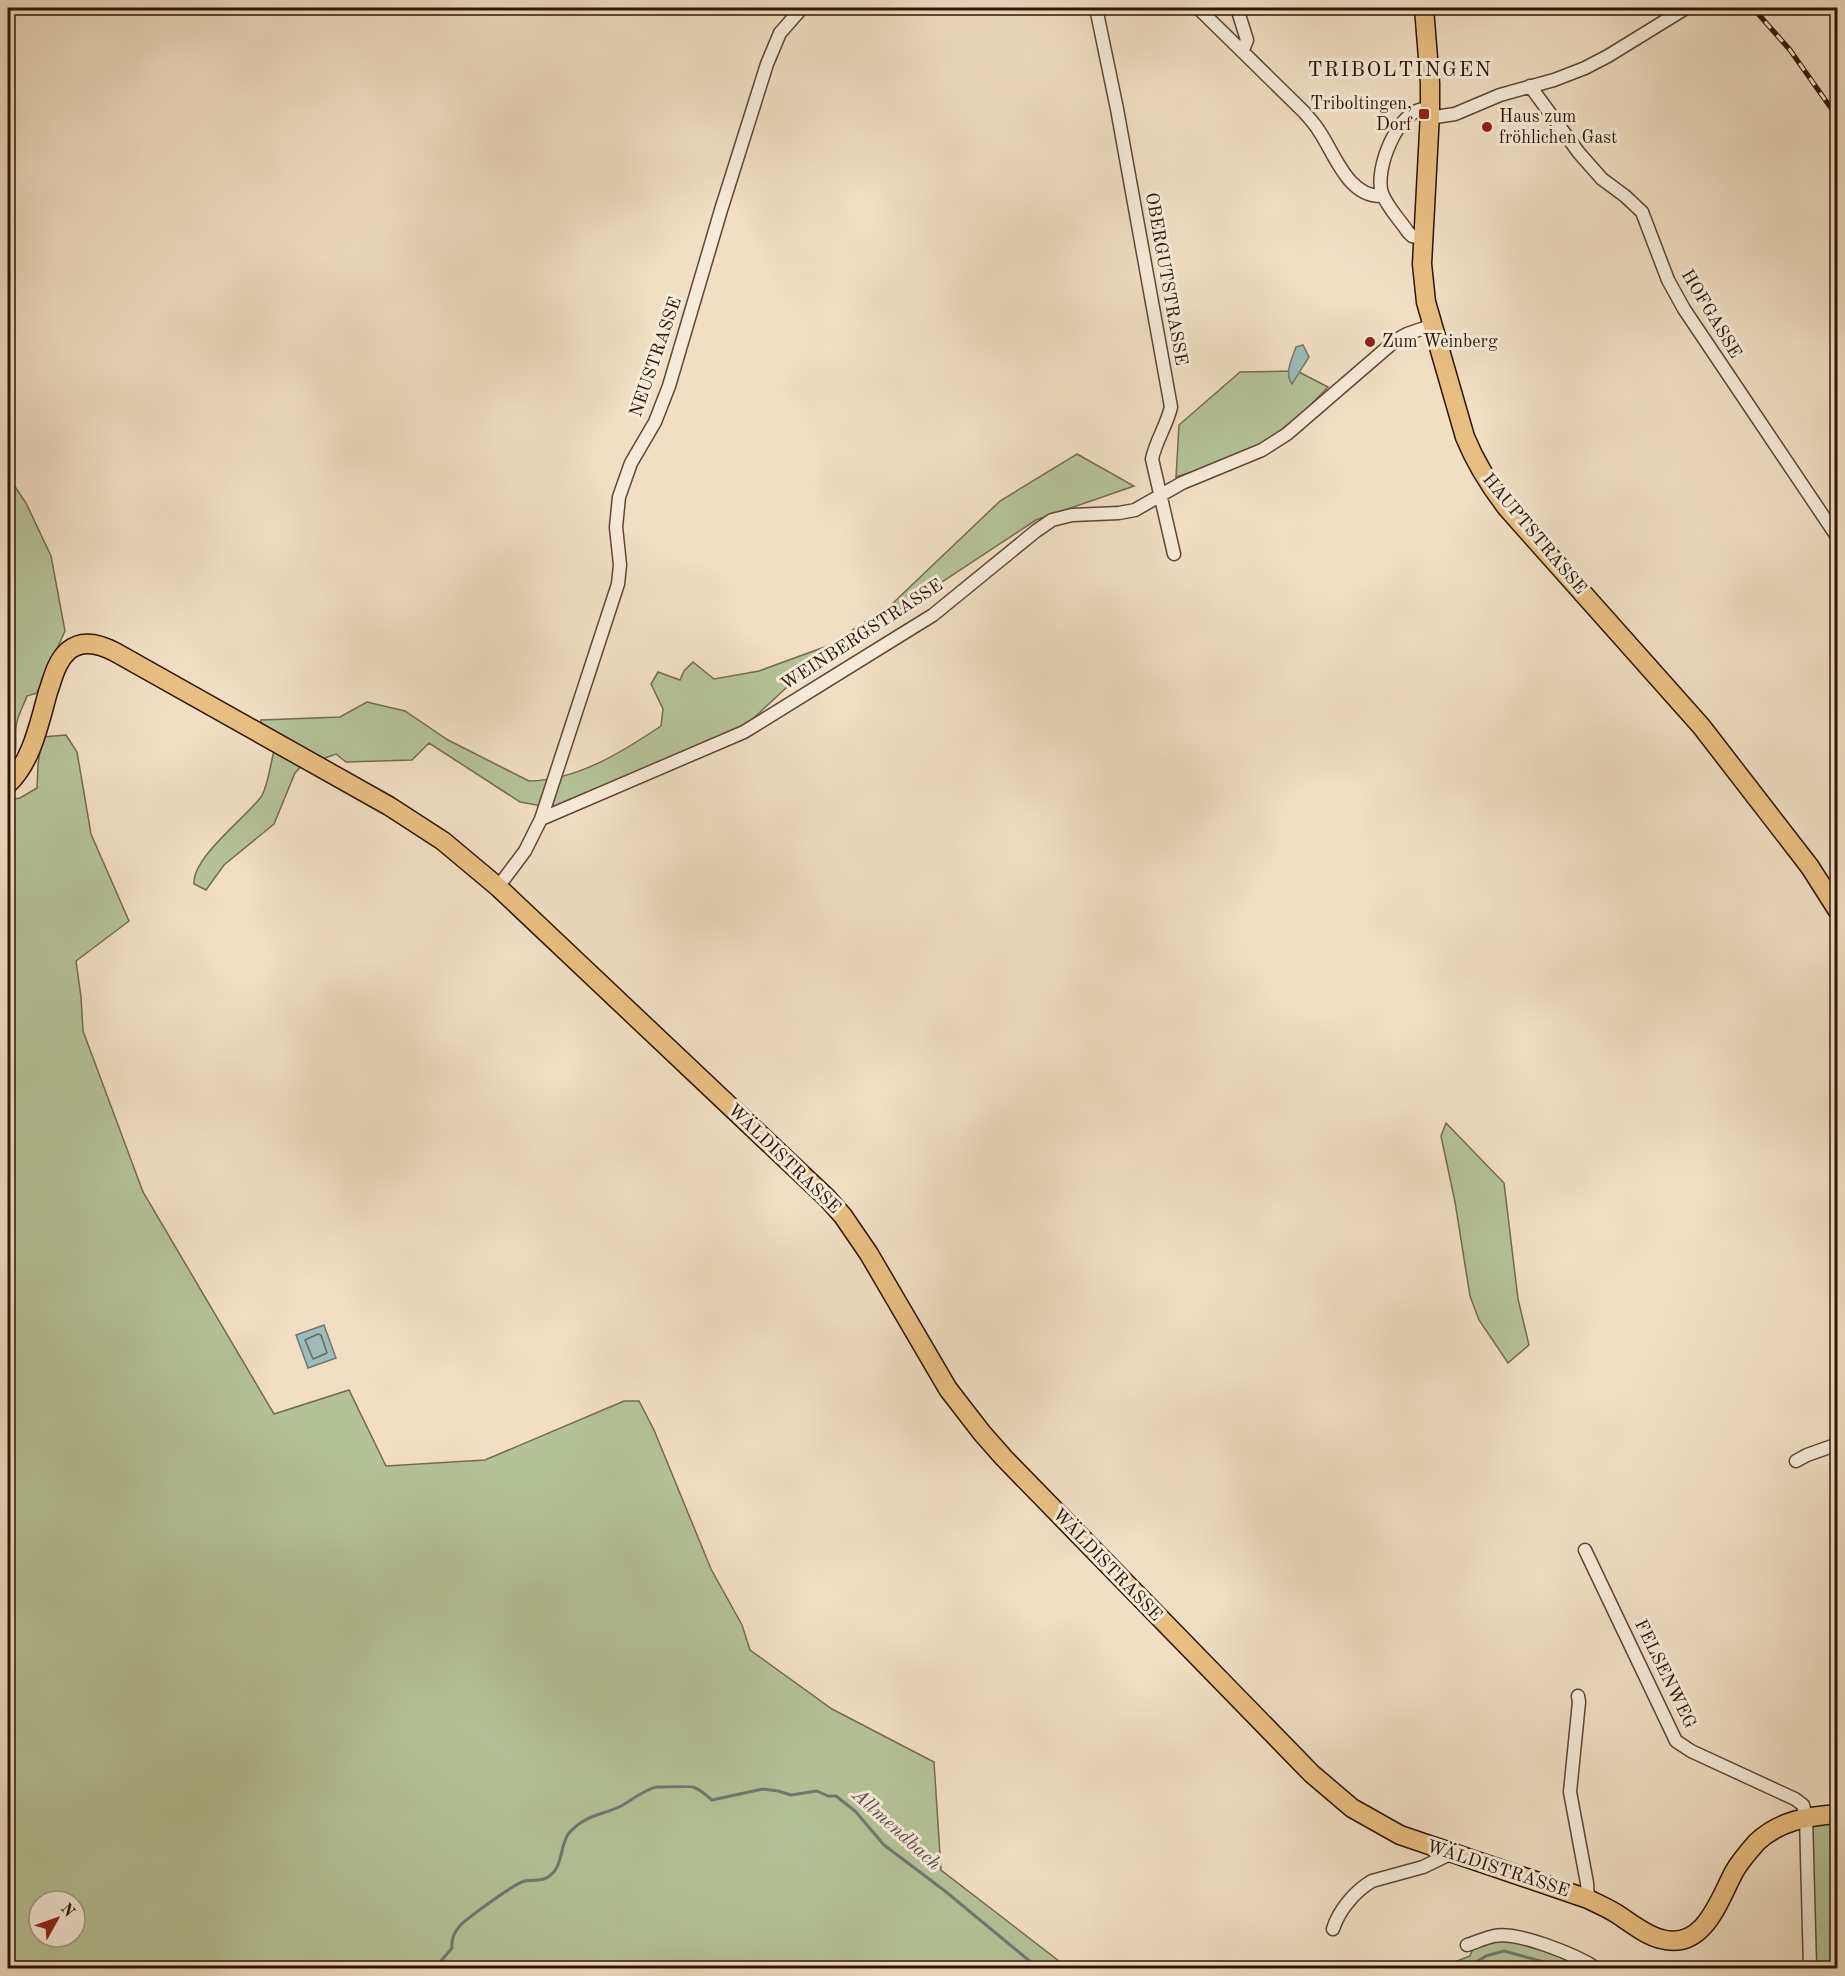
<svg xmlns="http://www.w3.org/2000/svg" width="1845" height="1976" font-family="'Old Standard TT',serif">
<rect width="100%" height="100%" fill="#f1dec3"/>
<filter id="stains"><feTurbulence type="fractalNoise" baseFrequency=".00333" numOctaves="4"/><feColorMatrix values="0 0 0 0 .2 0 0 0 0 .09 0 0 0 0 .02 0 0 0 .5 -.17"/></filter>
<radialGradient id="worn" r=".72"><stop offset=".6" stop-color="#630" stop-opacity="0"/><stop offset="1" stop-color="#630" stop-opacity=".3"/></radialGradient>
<!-- green -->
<path fill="#b5c298" stroke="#726c4e" stroke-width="1.5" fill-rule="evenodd" d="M1297,371L1328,387C1310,405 1293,425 1273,439C1244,457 1209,466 1176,477L1179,425L1240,372Z
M1077,454L1134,486L1036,520L799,676L744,727L554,808L520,802L429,743L412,760L346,762L336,754L320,760L261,726V720L340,717L367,702L405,711L448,740L529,781C578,780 622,752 661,726L663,709L651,684L658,672L680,680L684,671L693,662L714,679L759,671L830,645L892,604L1000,501Z
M8,476L26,503L51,556L65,631L37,693L27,696C24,705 16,718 16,728C15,748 19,750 8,768Z
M66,735L77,752L91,834L129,921L76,961L81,997L83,1031L143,1192L274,1414L349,1390L386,1466L485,1460L624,1401H639L654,1430L711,1569L742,1625L750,1650L832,1709L934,1762L941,1870L1068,1968H8V800L20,798L37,788L38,765L42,737ZM39,1901H75V1937H39Z
M275,747L304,763L295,773L274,824L224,865L206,890L194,884C192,858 245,818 261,797C268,787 271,760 275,747Z
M1446,1123L1504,1183L1518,1299L1529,1345L1508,1363L1479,1320L1470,1296L1455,1202L1441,1136Z
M1837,1819V1968H1814L1811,1826Z
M1496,1940L1522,1941L1555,1952L1589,1968H1543L1532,1965L1531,1968H1514L1498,1963L1490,1968H1439L1470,1956L1474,1946Z"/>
<!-- water -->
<path fill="#9cbbb9" stroke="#707971" stroke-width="1.5" d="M1303,345L1309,357L1292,384C1284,373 1292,359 1296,347Z
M324,1325L336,1358L308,1368L296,1335Z"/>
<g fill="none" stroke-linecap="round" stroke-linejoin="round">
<!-- shore -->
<path stroke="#65685f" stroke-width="1.5" d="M318,1334L321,1335L327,1353L313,1359L305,1340Z"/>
<!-- stream -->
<path stroke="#707971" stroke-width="3" d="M1478,1961L1486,1956L1504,1951L1566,1968
M435,1968L452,1948C451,1940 453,1934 459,1927C464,1920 513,1885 522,1882C530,1878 540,1883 548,1877C564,1867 559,1846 569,1833C586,1814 601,1816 621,1806C630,1801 647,1788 657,1787C660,1787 692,1786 693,1787C700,1789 707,1796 712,1800L763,1789L778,1791L791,1795L817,1791L828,1796H836L855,1811L884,1845L945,1891L1038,1968
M1470,1968H1471"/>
<!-- minor casing -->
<g stroke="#5f4734" stroke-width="15">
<path id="minor" d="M1096,8L1117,109L1171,407C1167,425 1156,440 1152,459L1174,554
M1198,8L1304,112C1309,118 1315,124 1319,131C1335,154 1348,198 1383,196
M1237,8L1247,40L1243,50
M1530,86L1579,153L1602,179L1625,196L1642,212L1668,280L1684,309L1838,538
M1423,239L1412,236L1408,232C1400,220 1387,207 1382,193C1374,170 1398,109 1425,109L1435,117L1455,114L1500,95L1554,80L1585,68L1608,56L1686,8
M541,819L744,732L933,615L1036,531L1052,520L1072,515L1119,513L1135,510L1182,483L1262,450L1287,434L1396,340L1407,334L1433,325
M498,887L525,851L541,819L618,584L620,565L616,527L619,497L631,463L655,422L669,386L721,210L767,64L780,33L802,8
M1796,1461L1807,1455L1838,1444
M1585,1550L1676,1741L1691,1751L1795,1799L1803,1805L1806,1817L1810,1968
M1578,1696L1579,1702L1570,1792L1587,1883L1588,1899
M1333,1929C1339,1910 1355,1891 1372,1881L1423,1867L1452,1853
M1467,1945C1476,1942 1485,1938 1494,1936C1518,1931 1576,1955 1596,1968"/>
</g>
<!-- primary casing -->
<g stroke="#2e1505" stroke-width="21">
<path id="primary" d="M1424,8L1430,83V113L1422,264L1426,302L1465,437C1476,464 1490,486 1507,508L1701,726L1810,867L1838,911
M8,784C32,761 39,724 48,692C53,678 56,662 68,651C82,639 100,644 115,652L389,806L443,841L498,887L827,1198L843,1216L869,1254L948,1389L982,1433L1004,1458L1312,1774L1352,1808L1400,1835L1588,1899C1598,1904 1608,1908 1617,1914C1631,1923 1645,1935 1661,1939C1704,1951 1719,1900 1734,1872C1740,1861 1749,1851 1757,1842C1779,1821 1808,1816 1838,1814"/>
</g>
<!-- minor -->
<use href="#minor" stroke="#f6ead8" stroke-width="12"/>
<!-- primary -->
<use href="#primary" stroke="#e8bf82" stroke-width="18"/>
<!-- rail casing -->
<g stroke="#2e1505" stroke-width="5">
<path id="rail" d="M1753,8L1790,50L1838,118"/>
</g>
<!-- rail -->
<use href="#rail" stroke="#f6ead8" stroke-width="3" stroke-dasharray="9" stroke-linecap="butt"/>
</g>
<!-- markers -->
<g fill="#8f2418" stroke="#f6ead8" stroke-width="2">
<rect x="1418" y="108" width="12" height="12" rx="3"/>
<circle cx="1487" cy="127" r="6"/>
<circle cx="1370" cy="342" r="6"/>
</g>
<g text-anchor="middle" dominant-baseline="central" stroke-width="6" stroke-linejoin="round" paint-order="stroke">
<!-- poi labels -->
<g font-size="18" fill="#2e1505" stroke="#f6ead8" text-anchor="start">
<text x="1412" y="104" text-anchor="end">Triboltingen,<tspan x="1412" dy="21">Dorf</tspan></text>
<text x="1499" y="117">Haus zum<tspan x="1499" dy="21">fröhlichen Gast</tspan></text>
<text x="1382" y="342">Zum Weinberg</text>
</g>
<!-- street labels -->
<g font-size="18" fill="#2e1505" stroke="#f6ead8">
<text transform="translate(1166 279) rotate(80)">OBERGUTSTRASSE</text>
<text transform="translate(1711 314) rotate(59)">HOFGASSE</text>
<text transform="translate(656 357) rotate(-71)">NEUSTRASSE</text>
<text transform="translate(1534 534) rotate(50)">HAUPTSTRASSE</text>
<text transform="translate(862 635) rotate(-33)">WEINBERGSTRASSE</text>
<text transform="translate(784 1159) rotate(44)">WÄLDISTRASSE</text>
<text transform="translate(1107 1565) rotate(46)">WÄLDISTRASSE</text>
<text transform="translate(1665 1674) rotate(64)">FELSENWEG</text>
<text transform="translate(1498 1869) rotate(18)">WÄLDISTRASSE</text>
</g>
<!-- water labels -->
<g font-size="20" font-style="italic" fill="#544f44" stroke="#f6ead8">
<text transform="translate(896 1830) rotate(42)">Allmendbach</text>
</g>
<!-- quarter labels -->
<g font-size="21" letter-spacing="1.5" fill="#2e1505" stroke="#f6ead8">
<text x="1400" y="70">TRIBOLTINGEN</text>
</g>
</g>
<!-- margin -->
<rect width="1845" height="1976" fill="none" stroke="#f1dec3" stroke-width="30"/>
<rect x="9" y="9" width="1827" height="1958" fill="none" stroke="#2e1505" stroke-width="3"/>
<rect x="15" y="15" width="1815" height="1946" fill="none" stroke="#2e1505" stroke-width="1.5"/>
<!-- north arrow -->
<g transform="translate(57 1919) rotate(50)"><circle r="28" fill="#f6ead8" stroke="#a69584" stroke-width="1.5"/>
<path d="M0-4.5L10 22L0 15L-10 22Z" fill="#8f2418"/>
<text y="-9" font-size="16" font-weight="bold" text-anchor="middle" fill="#2e1505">N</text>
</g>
<rect width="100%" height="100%" filter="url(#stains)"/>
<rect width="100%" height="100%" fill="url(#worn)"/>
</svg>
